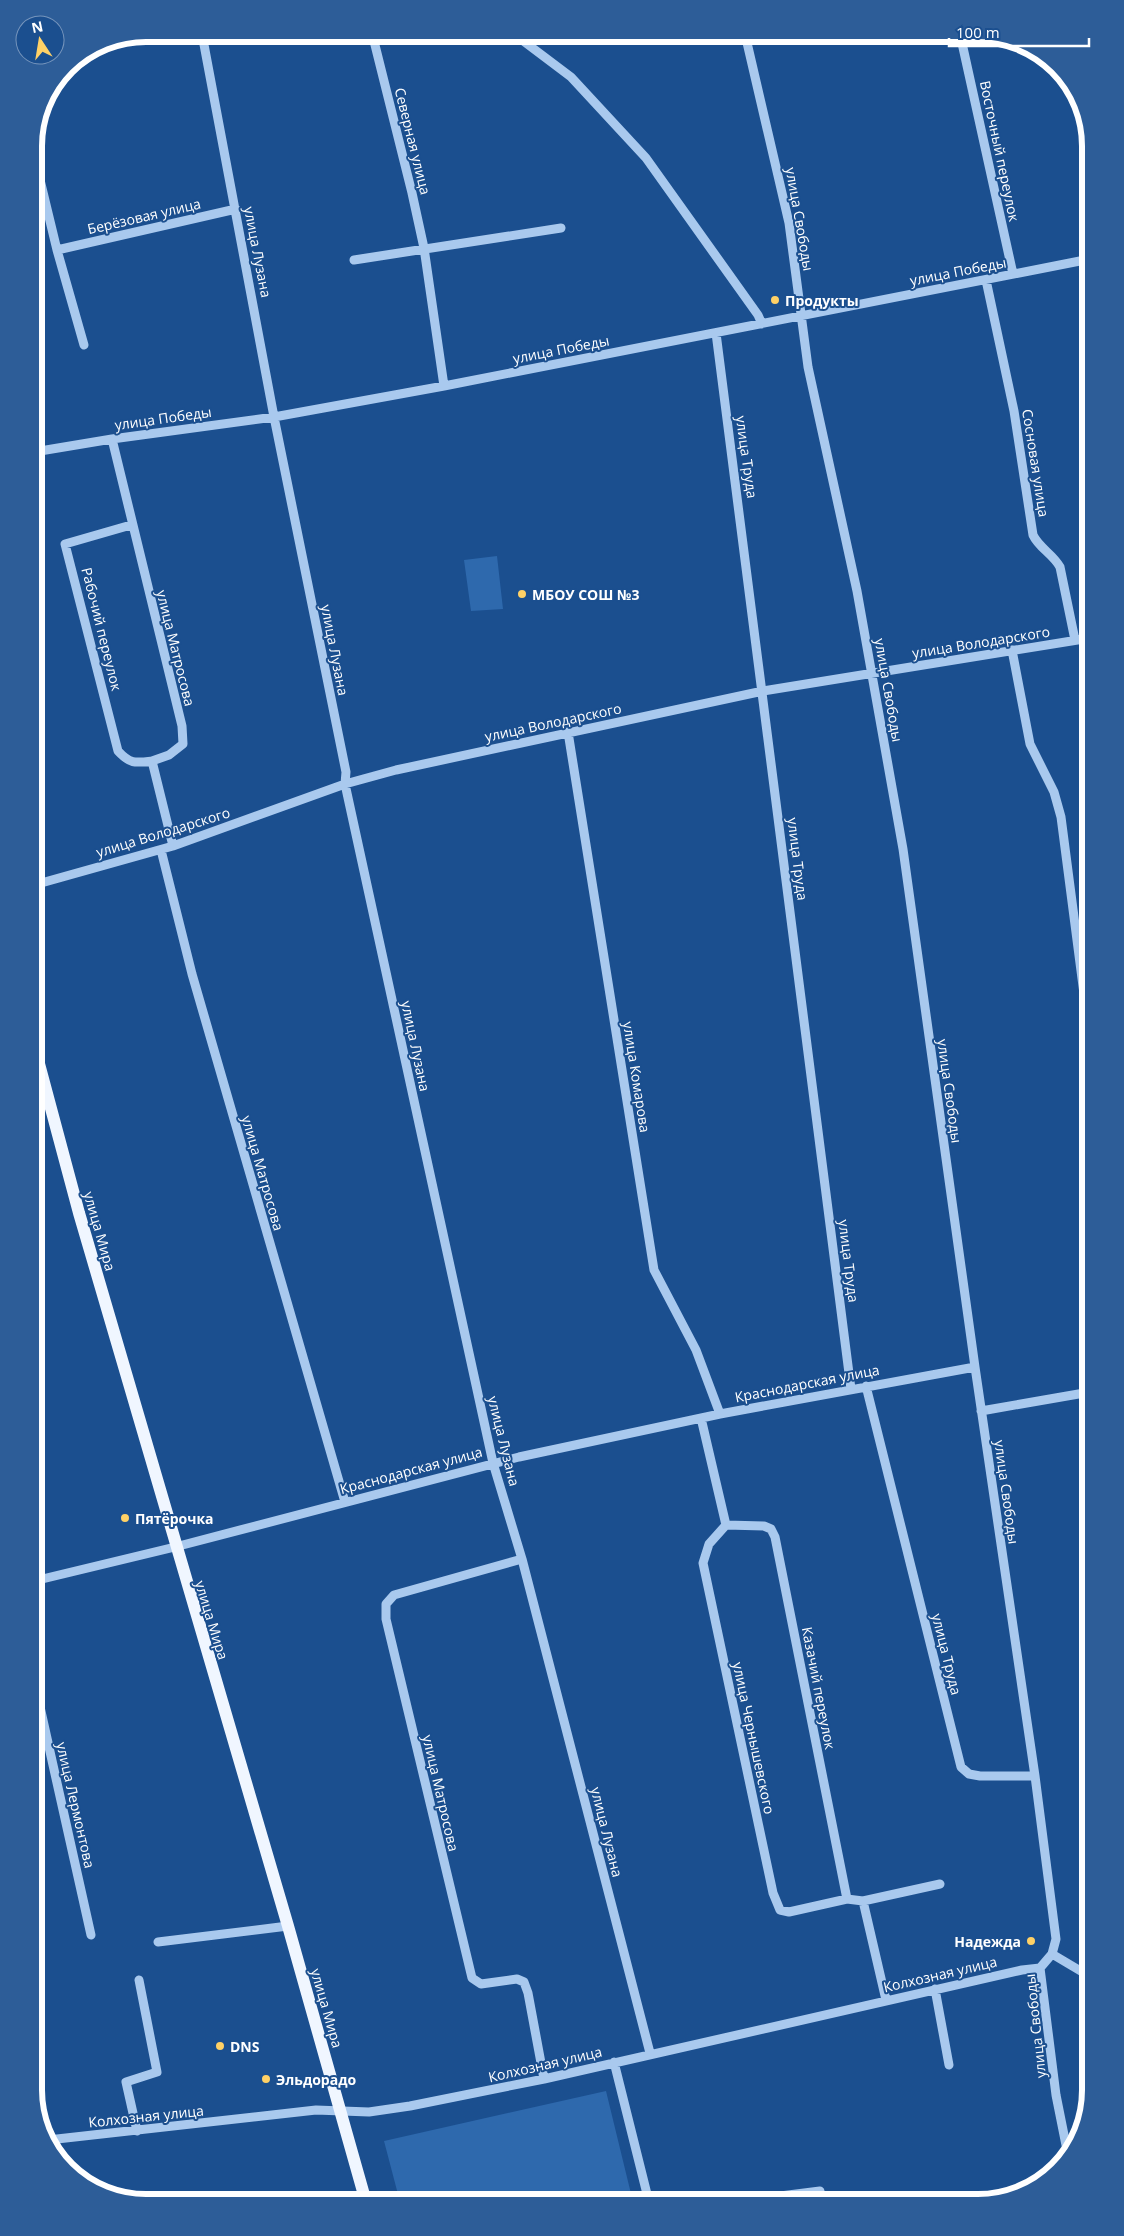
<svg xmlns="http://www.w3.org/2000/svg" width="1124" height="2236" font-family="'Open Sans',sans-serif">
<defs>
<pattern id="cemetery-stones" width="16" height="16" patternUnits="userSpaceOnUse" patternTransform="scale(1.25)"><rect width="16" height="16" fill="#2e69ad"/><path d="M2 7V4a2 2 0 0 1 4 0v3zM10 15v-3a2 2 0 0 1 4 0v3z" fill="#4d80b9"/></pattern>
</defs>
<rect width="100%" height="100%" fill="#1b4f8f"/>
<!-- green -->
<path fill="#2e69ad" d="M497,556L503,609L471,611L464,560Z
M606,2091L633,2202H400L384,2141Z"/>
<!-- cemetery -->
<path fill="url(#cemetery-stones)" d="M1090,2001V2090L1080,2004Z"/>
<g fill="none" stroke-linecap="round" stroke-linejoin="round">
<!-- minor -->
<path stroke="#a9c9ee" stroke-width="9" d="M202,34L274,417L346,772L345,784L493,1463L522,1559L650,2053
M514,34L571,77L646,158L758,315L762,324
M745,34L789,223L808,367L857,591L903,849L975,1367L1035,1776L1056,1939L1052,1954L1040,1968L1056,2095L1068,2155
M960,34L1013,274
M374,41L412,193L424,248L444,386
M34,155L57,250L84,345
M57,250L236,209
M354,260L561,228
M986,280L1014,411L1033,535C1039,548 1053,554 1060,567L1075,640
M716,333L851,1389
M112,439L182,726L183,744L169,755L152,761L173,846
M34,452L112,439L274,417L444,386L1090,259
M131,525L65,544L118,751C130,764 135,763 152,761
M1012,650L1030,744L1054,792L1061,817L1090,1040
M568,732L654,1270L696,1350L720,1414
M161,850L192,974L345,1502
M34,885L173,846L345,784L396,770L763,691L1090,638
M866,1386L961,1767L969,1774L980,1776H1035
M981,1411L1090,1392
M701,1418L726,1525
M726,1525L709,1544L703,1563L773,1893L780,1910L789,1912L847,1899L863,1901L940,1884
M726,1525L764,1526L771,1529L775,1537L847,1899
M522,1559L394,1595L386,1604V1619L472,1978L481,1984L517,1979L524,1982L528,1993L544,2079
M34,1581L175,1547L519,1457L720,1414L975,1367
M34,1680L91,1935
M863,1901L886,2000
M158,1942L288,1926
M1052,1954L1084,1973H1090
M935,1989L949,2065
M614,2062L649,2202
M137,2131L126,2082L157,2072L139,1980
M48,2140L316,2110L369,2112L410,2106L544,2079L1022,1970L1040,1968
M966,2198V2202
M732,2202L820,2191"/>
<!-- major -->
<path stroke="#f0f6ff" stroke-width="12" d="M34,1045L79,1213L288,1926L366,2202"/>
</g>
<!-- markers -->
<g fill="#ffd166" stroke="#1b4f8f" stroke-width="2">
<circle cx="775" cy="300" r="5"/>
<circle cx="522" cy="594" r="5"/>
<circle cx="125" cy="1518" r="5"/>
<circle cx="1031" cy="1941" r="5"/>
<circle cx="220" cy="2046" r="5"/>
<circle cx="266" cy="2079" r="5"/>
</g>
<g text-anchor="middle" dominant-baseline="central" stroke-width="4" stroke-linejoin="round" paint-order="stroke">
<!-- street labels -->
<g font-size="14" fill="#fff" stroke="#1b4f8f">
<text transform="translate(413 141) rotate(76)">Северная улица</text>
<text transform="translate(1000 151) rotate(78)">Восточный переулок</text>
<text transform="translate(144 216) rotate(-13)">Берёзовая улица</text>
<text transform="translate(800 219) rotate(80)">улица Свободы</text>
<text transform="translate(258 252) rotate(79)">улица Лузана</text>
<text transform="translate(958 271) rotate(-11)">улица Победы</text>
<text transform="translate(561 349) rotate(-11)">улица Победы</text>
<text transform="translate(163 418) rotate(-8)">улица Победы</text>
<text transform="translate(747 457) rotate(82)">улица Труда</text>
<text transform="translate(1036 463) rotate(81)">Сосновая улица</text>
<text transform="translate(102 629) rotate(76)">Рабочий переулок</text>
<text transform="translate(981 642) rotate(-9)">улица Володарского</text>
<text transform="translate(176 648) rotate(76)">улица Матросова</text>
<text transform="translate(335 650) rotate(79)">улица Лузана</text>
<text transform="translate(889 690) rotate(80)">улица Свободы</text>
<text transform="translate(553 722) rotate(-12)">улица Володарского</text>
<text transform="translate(163 832) rotate(-17)">улица Володарского</text>
<text transform="translate(798 859) rotate(83)">улица Труда</text>
<text transform="translate(416 1046) rotate(78)">улица Лузана</text>
<text transform="translate(637 1077) rotate(81)">улица Комарова</text>
<text transform="translate(950 1091) rotate(82)">улица Свободы</text>
<text transform="translate(263 1173) rotate(74)">улица Матросова</text>
<text transform="translate(100 1231) rotate(74)">улица Мира</text>
<text transform="translate(849 1261) rotate(83)">улица Труда</text>
<text transform="translate(807 1383) rotate(-11)">Краснодарская улица</text>
<text transform="translate(504 1441) rotate(76)">улица Лузана</text>
<text transform="translate(411 1470) rotate(-15)">Краснодарская улица</text>
<text transform="translate(1007 1492) rotate(82)">улица Свободы</text>
<text transform="translate(212 1620) rotate(73)">улица Мира</text>
<text transform="translate(947 1654) rotate(76)">улица Труда</text>
<text transform="translate(819 1688) rotate(79)">Казачий переулок</text>
<text transform="translate(754 1738) rotate(78)">улица Чернышевского</text>
<text transform="translate(441 1793) rotate(77)">улица Матросова</text>
<text transform="translate(76 1805) rotate(77)">улица Лермонтова</text>
<text transform="translate(607 1832) rotate(76)">улица Лузана</text>
<text transform="translate(940 1974) rotate(-13)">Колхозная улица</text>
<text transform="translate(327 2008) rotate(74)">улица Мира</text>
<text transform="translate(1035 2026) rotate(-96)">улица Свободы</text>
<text transform="translate(545 2064) rotate(-13)">Колхозная улица</text>
<text transform="translate(146 2116) rotate(-6)">Колхозная улица</text>
</g>
<!-- poi labels -->
<g font-size="14" font-weight="bold" fill="#fff" stroke="#1b4f8f" text-anchor="start">
<text x="785" y="300">Продукты</text>
<text x="532" y="594">МБОУ СОШ №3</text>
<text x="135" y="1518">Пятёрочка</text>
<text x="1021" y="1941" text-anchor="end">Надежда</text>
<text x="230" y="2046">DNS</text>
<text x="276" y="2079">Эльдорадо</text>
</g>
</g>
<!-- crop -->
<path d="M0 0H1124V2236H0ZM146 42H978A104 104 0 0 1 1082 146V2090A104 104 0 0 1 978 2194H146A104 104 0 0 1 42 2090V146A104 104 0 0 1 146 42Z" fill="#2d5d98" fill-rule="evenodd"/>
<path fill="none" stroke="#fff" stroke-width="6" d="M146 42H978A104 104 0 0 1 1082 146V2090A104 104 0 0 1 978 2194H146A104 104 0 0 1 42 2090V146A104 104 0 0 1 146 42Z"/>
<!-- north arrow -->
<g transform="translate(40 40) rotate(348)"><circle r="24" fill="#1b4f8f" stroke="#7695bc"/>
<path d="M0-4L9 19L0 12L-9 19Z" fill="#ffd166"/>
<text y="-8" font-size="14" font-weight="bold" text-anchor="middle" fill="#ffffff">N</text>
</g>
<!-- scale -->
<path d="M949 38v8h140v-8" fill="none" stroke="#ffffff" stroke-width="2.5"/>
<text x="956" y="38" font-size="15" fill="#ffffff" stroke="#1b4f8f" stroke-width="4" paint-order="stroke">100 m</text>
</svg>
